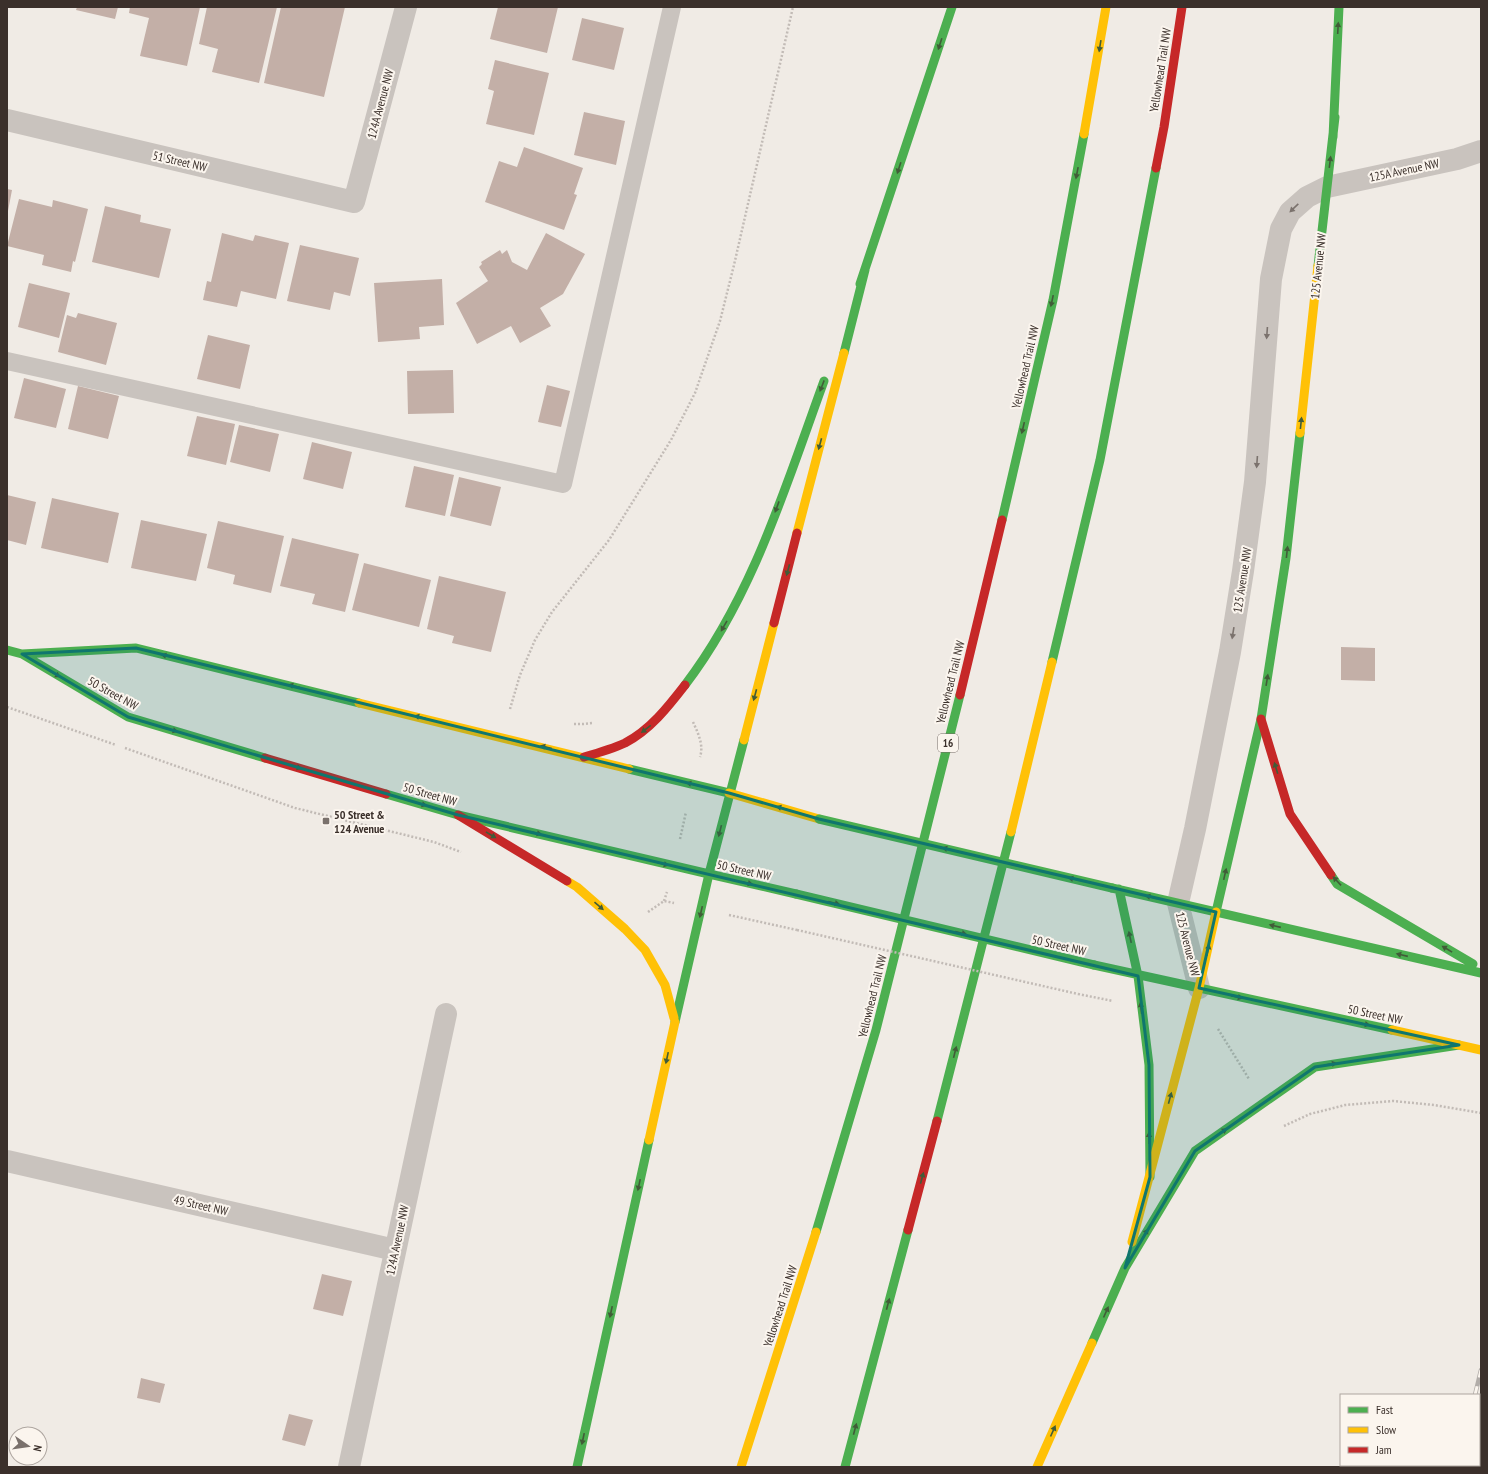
<svg xmlns="http://www.w3.org/2000/svg" width="1488" height="1474" font-family="'PT Sans Narrow',sans-serif">
<rect width="100%" height="100%" fill="#f0ebe5"/>
<!-- building -->
<path fill="#c3afa7" d="M77,7H118L115,19L76,10Z
M130,7H200L187,66L140,56L149,18L129,13Z
M207,7H277L259,83L212,72L218,49L199,44Z
M281,7H345L324,97L264,83Z
M498,7H558L547,53L490,39Z
M582,18L624,28L614,70L572,60Z
M495,60L549,73L534,135L486,124L494,91L488,89Z
M584,112L625,121L616,165L574,155Z
M524,147L583,168L574,194L577,195L564,230L485,202L499,161L517,167Z
M7,189L12,190L8,211H7Z
M19,199L52,207L53,200L88,209L75,262L73,261L71,272L42,265L44,255L7,246Z
M105,206L141,215L140,222L171,229L159,278L92,262Z
M222,233L253,241L255,235L289,243L276,299L241,291L237,307L203,300L207,281L211,282Z
M546,233L585,254L563,294L540,308L551,326L520,343L511,326L477,344L456,303L488,281L479,267L482,264L481,262L500,250L502,254L507,250L512,262L527,270Z
M300,245L359,258L350,296L334,292L330,310L287,301Z
M442,279L444,325L419,327L420,339L378,342L374,283Z
M29,283L70,293L59,338L18,327Z
M78,313L117,323L106,365L58,352L67,315L76,318Z
M208,335L250,345L240,389L197,379Z
M453,370L454,413L408,414L407,371Z
M24,378L66,389L56,428L14,418Z
M547,385L570,391L561,427L538,422Z
M78,386L119,396L108,439L68,429Z
M197,416L235,424L226,465L187,456Z
M239,425L279,434L270,472L230,462Z
M312,442L352,452L343,489L303,479Z
M414,466L454,475L445,516L405,507Z
M459,477L501,487L491,526L450,516Z
M7,495L36,502L26,545L7,540Z
M52,498L119,513L108,563L41,548Z
M141,520L207,534L196,581L131,568Z
M218,521L284,536L271,593L233,584L235,575L207,568Z
M292,538L359,554L345,612L312,604L315,594L280,586Z
M364,563L431,580L419,627L352,610Z
M439,576L506,592L491,652L452,643L454,636L427,629Z
M1341,647L1375,648V681L1341,680Z
M322,1274L352,1281L343,1316L313,1309Z
M141,1378L165,1384L160,1403L137,1398Z
M289,1414L313,1420L305,1446L282,1440Z"/>
<g fill="none" stroke-linecap="round" stroke-linejoin="round">
<!-- path -->
<path stroke="#c2bbb6" stroke-width="2.5" stroke-dasharray="2 2" stroke-linecap="butt" d="M7,707L116,745
M510,709L520,675L535,640L552,612L609,540L671,440L695,393L720,321L734,265L793,7
M693,722C698,733 704,745 700,757
M574,724H583L593,723
M125,748L295,808L434,842L461,852
M680,839L686,812
M664,901L667,892
M648,912L664,901L674,903
M729,915L797,930
M1078,994L1113,1001
M1218,1029L1249,1079
M1284,1126L1310,1114L1345,1105L1393,1101L1434,1105L1481,1113"/>
<!-- lane -->
<path stroke="#c9c3be" stroke-width="18" d="M7,361L563,484L672,7"/>
<!-- street -->
<path stroke="#c9c3be" stroke-width="22" d="M7,120L354,202L406,7
M1199,988L1178,903L1195,829L1230,652L1243,571L1255,482L1271,279L1281,229L1290,212L1307,197L1327,187L1457,159L1481,151
M7,1161L395,1250
M349,1467L446,1014"/>
<!-- fast -->
<path stroke="#4caf50" stroke-width="9" d="M1333,137L1339,7
M1318,266L1335,117
M860,284L952,7
M844,353L865,270
M1002,520L1053,300L1084,134
M7,650L22,654L136,648L359,703
M22,654L128,717L265,758
M1052,662L1100,460L1156,168
M685,685C753,596 786,485 824,381
M629,769L729,793
M386,794L458,815L709,874
M709,874L796,894
M1331,875L1337,884L1473,964
M1112,888L1481,973
M1119,889L1138,976L1149,1065L1150,1177
M1216,912L1261,719L1286,558L1300,433
M1094,965L1392,1030
M675,1022L709,874L744,740
M937,1121L1011,832
M816,1232L876,1030L960,695
M1092,1343L1125,1268L1195,1151L1315,1067L1459,1045
M577,1467L649,1140
M845,1467L908,1230"/>
<!-- slow -->
<path stroke="#ffc107" stroke-width="9" d="M1084,134L1106,7
M1300,433L1318,266
M797,533L844,353
M359,703L629,769
M744,740L774,623
M729,793L819,819
M1011,832L1052,662
M567,881L577,887L625,929L645,950L665,985L674,1018
M1199,988L1216,912
M1392,1030L1481,1050
M649,1140L675,1022
M1132,1242L1199,988
M741,1467L816,1232
M1037,1467L1092,1343"/>
<!-- jam -->
<path stroke="#c62828" stroke-width="9" d="M1156,168L1164,127L1182,7
M774,623L797,533
M960,695L1002,520
M1261,719L1290,814L1331,875
M584,757C598,753 612,749 625,743C650,730 668,707 685,685
M265,758L386,794
M458,815L567,881
M908,1230L937,1121"/>
<!-- rail casing -->
<g stroke="#b1aca8" stroke-width="4.5">
<path id="rail" d="M1475,1395L1481,1370
M1458,1467L1459,1465
M1480,1467L1481,1461"/>
</g>
<!-- rail -->
<use href="#rail" stroke="#fbf5ee" stroke-width="3" stroke-dasharray="9" stroke-linecap="butt"/>
<!-- path-bridge -->
<path stroke="#c2bbb6" stroke-width="2.5" stroke-dasharray="2 2" stroke-linecap="butt" d="M797,930L1078,994"/>
<!-- fast-bridge -->
<path stroke="#4caf50" stroke-width="9" d="M819,819L1112,888
M796,894L1094,965"/>
</g>
<!-- one-way arrows -->
<defs><path id="oneway-solid" d="M-6-.8H1V-3.2L6.5 0L1 3.2V.8H-6Z"/></defs>
<g fill="#415c38">
<use href="#oneway-solid" transform="translate(1338 28) rotate(-87)"/>
<use href="#oneway-solid" transform="translate(940 44) rotate(108)"/>
<use href="#oneway-solid" transform="translate(1100 46) rotate(99)"/>
<use href="#oneway-solid" transform="translate(1330 162) rotate(-83)"/>
<use href="#oneway-solid" transform="translate(899 168) rotate(108)"/>
<use href="#oneway-solid" transform="translate(1077 173) rotate(101)"/>
<use href="#oneway-solid" transform="translate(1052 301) rotate(102)"/>
<use href="#oneway-solid" transform="translate(822 386) rotate(111)"/>
<use href="#oneway-solid" transform="translate(1301 423) rotate(-84)"/>
<use href="#oneway-solid" transform="translate(1023 428) rotate(103)"/>
<use href="#oneway-solid" transform="translate(820 444) rotate(105)"/>
<use href="#oneway-solid" transform="translate(777 507) rotate(110)"/>
<use href="#oneway-solid" transform="translate(1287 552) rotate(-84)"/>
<use href="#oneway-solid" transform="translate(788 570) rotate(105)"/>
<use href="#oneway-solid" transform="translate(724 626) rotate(120)"/>
<use href="#oneway-solid" transform="translate(167 656) rotate(-166)"/>
<use href="#oneway-solid" transform="translate(55 674) rotate(31)"/>
<use href="#oneway-solid" transform="translate(1267 680) rotate(-81)"/>
<use href="#oneway-solid" transform="translate(294 686) rotate(-166)"/>
<use href="#oneway-solid" transform="translate(755 695) rotate(105)"/>
<use href="#oneway-solid" transform="translate(420 717) rotate(-166)"/>
<use href="#oneway-solid" transform="translate(646 729) rotate(143)"/>
<use href="#oneway-solid" transform="translate(172 730) rotate(16)"/>
<use href="#oneway-solid" transform="translate(546 747) rotate(-166)"/>
<use href="#oneway-solid" transform="translate(296 767) rotate(16)"/>
<use href="#oneway-solid" transform="translate(1276 768) rotate(-107)"/>
<use href="#oneway-solid" transform="translate(692 784) rotate(-166)"/>
<use href="#oneway-solid" transform="translate(421 804) rotate(16)"/>
<use href="#oneway-solid" transform="translate(782 808) rotate(-164)"/>
<use href="#oneway-solid" transform="translate(720 831) rotate(104)"/>
<use href="#oneway-solid" transform="translate(536 833) rotate(14)"/>
<use href="#oneway-solid" transform="translate(491 835) rotate(31)"/>
<use href="#oneway-solid" transform="translate(948 849) rotate(-167)"/>
<use href="#oneway-solid" transform="translate(663 864) rotate(14)"/>
<use href="#oneway-solid" transform="translate(1225 874) rotate(-77)"/>
<use href="#oneway-solid" transform="translate(1074 879) rotate(-167)"/>
<use href="#oneway-solid" transform="translate(1337 881) rotate(-133)"/>
<use href="#oneway-solid" transform="translate(747 883) rotate(13)"/>
<use href="#oneway-solid" transform="translate(1151 897) rotate(-166)"/>
<use href="#oneway-solid" transform="translate(834 903) rotate(13)"/>
<use href="#oneway-solid" transform="translate(599 906) rotate(41)"/>
<use href="#oneway-solid" transform="translate(701 912) rotate(103)"/>
<use href="#oneway-solid" transform="translate(1275 926) rotate(-167)"/>
<use href="#oneway-solid" transform="translate(961 933) rotate(13)"/>
<use href="#oneway-solid" transform="translate(1130 937) rotate(-102)"/>
<use href="#oneway-solid" transform="translate(1447 949) rotate(-149)"/>
<use href="#oneway-solid" transform="translate(1208 950) rotate(-77)"/>
<use href="#oneway-solid" transform="translate(1402 955) rotate(-167)"/>
<use href="#oneway-solid" transform="translate(1237 997) rotate(12)"/>
<use href="#oneway-solid" transform="translate(1141 1008) rotate(-97)"/>
<use href="#oneway-solid" transform="translate(1364 1024) rotate(12)"/>
<use href="#oneway-solid" transform="translate(955 1052) rotate(-76)"/>
<use href="#oneway-solid" transform="translate(667 1058) rotate(102)"/>
<use href="#oneway-solid" transform="translate(1331 1064) rotate(-9)"/>
<use href="#oneway-solid" transform="translate(1170 1098) rotate(-75)"/>
<use href="#oneway-solid" transform="translate(1222 1132) rotate(-35)"/>
<use href="#oneway-solid" transform="translate(1149 1138) rotate(-91)"/>
<use href="#oneway-solid" transform="translate(922 1178) rotate(-75)"/>
<use href="#oneway-solid" transform="translate(639 1185) rotate(102)"/>
<use href="#oneway-solid" transform="translate(1145 1234) rotate(-59)"/>
<use href="#oneway-solid" transform="translate(888 1304) rotate(-75)"/>
<use href="#oneway-solid" transform="translate(611 1312) rotate(102)"/>
<use href="#oneway-solid" transform="translate(1106 1312) rotate(-66)"/>
<use href="#oneway-solid" transform="translate(855 1429) rotate(-75)"/>
<use href="#oneway-solid" transform="translate(1053 1431) rotate(-66)"/>
<use href="#oneway-solid" transform="translate(583 1439) rotate(102)"/>
</g>
<g fill="#7b726d">
<use href="#oneway-solid" transform="translate(1294 208) rotate(136)"/>
<use href="#oneway-solid" transform="translate(1267 333) rotate(94)"/>
<use href="#oneway-solid" transform="translate(1257 462) rotate(94)"/>
<use href="#oneway-solid" transform="translate(1233 633) rotate(99)"/>
</g>
<!-- marked area -->
<path fill="#0f766e" fill-opacity="0.2" stroke="#0f766e" stroke-width="3" stroke-linejoin="round" d="M136,648L729,793L819,819L1216,912L1199,988L1459,1045L1315,1067L1195,1151L1125,1268L1150,1177L1149,1065L1138,976L458,815L128,717L22,654Z"/>
<!-- markers -->
<rect fill="#7a716c" stroke="#fbf5ee" stroke-width="1.5" x="322" y="817" width="8" height="8" rx="2"/>
<g text-anchor="middle" dominant-baseline="central" stroke-width="4" stroke-linejoin="round" paint-order="stroke">
<!-- shield labels -->
<rect fill="#fbf5ee" stroke="#756b66" stroke-width="1" x="938" y="734" width="20" height="18" rx="3"/>
<g font-size="11" font-weight="bold" fill="#3b302b">
<text x="948" y="743">16</text>
</g>
<!-- street labels -->
<g font-size="12" fill="#3b302b" stroke="#fbf5ee">
<text transform="translate(1160 70) rotate(-81)">Yellowhead Trail NW</text>
<text transform="translate(380 104) rotate(-75)">124A Avenue NW</text>
<text transform="translate(180 161) rotate(13)">51 Street NW</text>
<text transform="translate(1404 170) rotate(-12)">125A Avenue NW</text>
<text transform="translate(1318 266) rotate(-84)">125 Avenue NW</text>
<text transform="translate(1025 367) rotate(-77)">Yellowhead Trail NW</text>
<text transform="translate(1242 580) rotate(-81)">125 Avenue NW</text>
<text transform="translate(950 682) rotate(-76)">Yellowhead Trail NW</text>
<text transform="translate(113 693) rotate(29)">50 Street NW</text>
<text transform="translate(430 794) rotate(16)">50 Street NW</text>
<text transform="translate(744 870) rotate(13)">50 Street NW</text>
<text transform="translate(1188 944) rotate(76)">125 Avenue NW</text>
<text transform="translate(1059 945) rotate(13)">50 Street NW</text>
<text transform="translate(872 996) rotate(-76)">Yellowhead Trail NW</text>
<text transform="translate(1375 1014) rotate(12)">50 Street NW</text>
<text transform="translate(201 1205) rotate(13)">49 Street NW</text>
<text transform="translate(397 1240) rotate(-78)">124A Avenue NW</text>
<text transform="translate(780 1306) rotate(-72)">Yellowhead Trail NW</text>
</g>
<!-- poi labels -->
<g font-size="12" font-weight="bold" fill="#3b302b" stroke="#fbf5ee" text-anchor="start">
<text x="334" y="814">50 Street &amp;<tspan x="334" dy="14">124 Avenue</tspan></text>
</g>
</g>
<!-- border -->
<rect width="1488" height="1474" fill="none" stroke="#3b302b" stroke-width="16"/>
<!-- legend -->
<rect x="1340" y="1394" width="140" height="72" fill="#fbf5ee" stroke="#aea6a0"/>
<rect x="1348" y="1407" width="20" height="6" fill="#4caf50" stroke="#aea6a0"/>
<text x="1376" y="1414" font-size="12" fill="#3b302b">Fast</text>
<rect x="1348" y="1427" width="20" height="6" fill="#ffc107" stroke="#aea6a0"/>
<text x="1376" y="1434" font-size="12" fill="#3b302b">Slow</text>
<rect x="1348" y="1447" width="20" height="6" fill="#c62828" stroke="#aea6a0"/>
<text x="1376" y="1454" font-size="12" fill="#3b302b">Jam</text>
<!-- north arrow -->
<g transform="translate(28 1446) rotate(103)"><circle r="19" fill="#fbf5ee" stroke="#aea6a0"/>
<path d="M0-3L7 15L0 10L-7 15Z" fill="#7a716c"/>
<text y="-6" font-size="11" font-weight="bold" text-anchor="middle" fill="#3b302b">N</text>
</g>
</svg>
